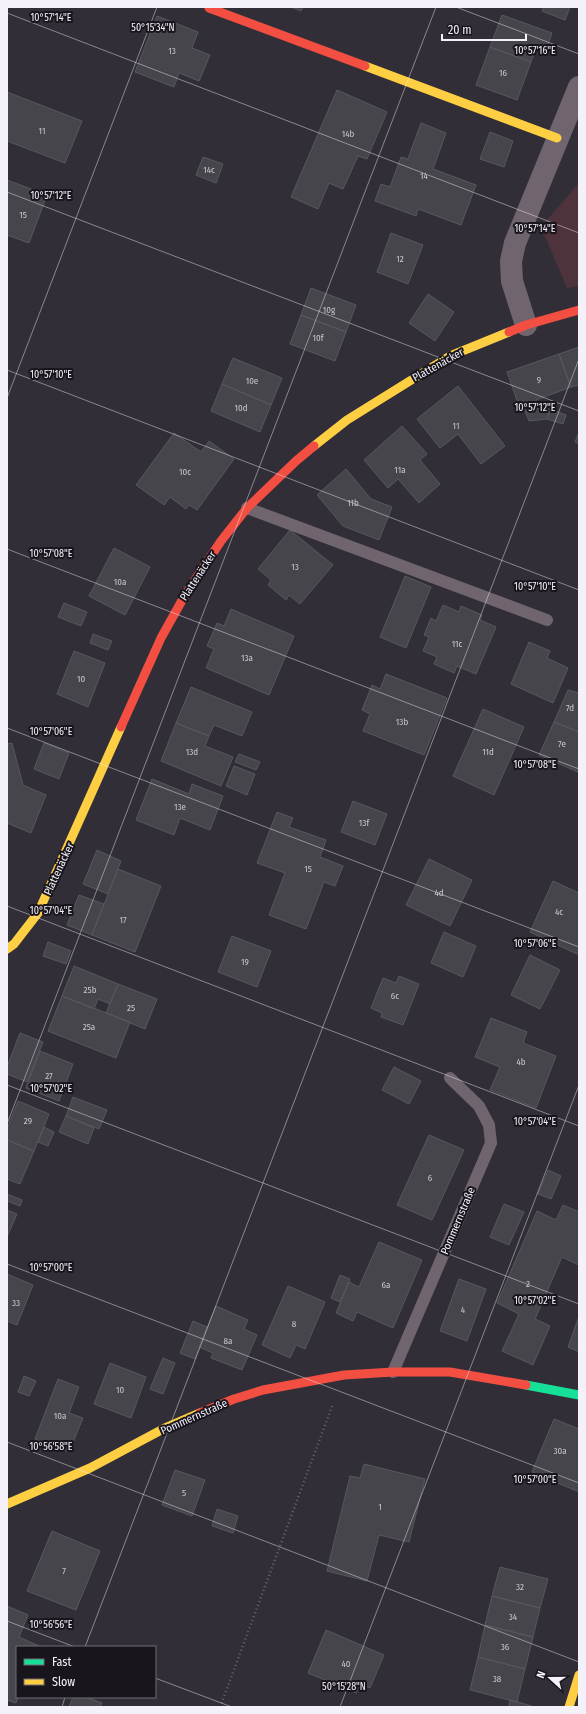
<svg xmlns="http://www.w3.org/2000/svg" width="586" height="1714" font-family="'Fira Sans Condensed',sans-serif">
<rect width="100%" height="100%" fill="#322e37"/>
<!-- green -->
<path fill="#4e323c" d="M579,183V286L567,288L541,227Z"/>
<!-- building -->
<path fill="#46454c" stroke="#58575f" d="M291,7H303L301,11Z
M544,7H570L565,20L542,11Z
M502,15L552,33L545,52L536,49L531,62L490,47Z
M157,16L198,32L192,48L210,55L199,81L179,73L174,87L135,72Z
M490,47L531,62L517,100L476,85Z
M337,90L387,112L367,159L358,156L343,189L329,183L318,209L291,197Z
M7,92L82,121L65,163L7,141Z
M421,123L446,133L433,169L476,185L461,225L418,209L416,216L375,201L381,184L390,187L401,157L408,159Z
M490,132L513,141L504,167L480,159Z
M203,157L223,164L216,183L196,175Z
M7,180L47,195L29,243L7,235Z
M391,233L423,245L408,284L377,272Z
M311,288L356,305L346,332L301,315Z
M428,294L454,312L435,341L409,323Z
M301,315L346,332L335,361L290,344Z
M579,347V385L571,387L559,354Z
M559,354L571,387L536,400L539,408L526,413L523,405L519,406L507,372Z
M233,358L282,378L271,405L222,384Z
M222,384L271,405L260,432L211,411Z
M458,386L505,446L481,464L458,434L440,448L417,419Z
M539,408L550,409L547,419L529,421L526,413Z
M550,409L566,415L563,424L547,419Z
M402,426L427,454L420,460L440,484L419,503L398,479L388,488L364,460Z
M579,432V444L575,442Z
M174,433L201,452L209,441L234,459L197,510L189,505L186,509L170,497L164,505L136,485Z
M346,469L371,499L392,507L379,540L343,526L317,495Z
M290,530L333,565L300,604L289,595L286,600L268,585L271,580L258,569Z
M114,548L150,567L125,615L89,596Z
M405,576L431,587L406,648L380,637Z
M64,603L87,612L81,626L58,617Z
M443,605L459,612L461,606L482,615L480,620L496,627L476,674L457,666L454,673L434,664L437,657L423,651L429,637L424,635L431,618L436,621Z
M231,609L294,636L269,695L206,668L214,649L207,646L217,623L224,626Z
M93,634L112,641L108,650L90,643Z
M529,642L550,651L547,658L568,668L553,703L511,684Z
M74,651L105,663L88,707L57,694Z
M386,674L447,698L424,755L363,731L370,714L362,710L372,685L380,689Z
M191,687L252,712L242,736L214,725L209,736L176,723Z
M568,690L579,693V732L554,722Z
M483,709L524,727L494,795L453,776Z
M554,722L579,732L578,772L539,755Z
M176,723L209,736L205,746L233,757L221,786L161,761Z
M12,743L23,785L46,795L31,833L7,823V744Z
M44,743L69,753L59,779L34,769Z
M239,754L260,762L256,770L235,762Z
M234,766L255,774L247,795L226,786Z
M152,779L189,794L192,784L223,796L210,830L180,818L174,835L136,820Z
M353,801L387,814L375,845L341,832Z
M277,812L293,818L289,827L326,840L320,857L343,866L335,886L324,882L306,929L269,915L285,873L257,863Z
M97,850L121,861L108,894L83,884Z
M429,859L472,880L450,926L406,905Z
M118,869L161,886L135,952L92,935Z
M553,881L579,893V950L577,954L530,932Z
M79,895L104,904L92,935L67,925Z
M444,932L476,946L463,977L431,963Z
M232,936L271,951L257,987L218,972Z
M48,942L71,951L66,964L43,956Z
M530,955L560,970L540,1009L511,995Z
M74,966L118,984L110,1004L98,999L94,1009L62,996Z
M399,976L419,984L403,1025L381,1017L382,1013L371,1008L383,978L396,983Z
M118,984L157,999L145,1029L106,1013Z
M62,996L130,1022L116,1058L48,1031Z
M491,1018L527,1032L523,1043L556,1056L536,1108L490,1090L500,1067L475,1057Z
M20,1033L43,1042L27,1082L7,1074V1067Z
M40,1051L73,1064L59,1101L26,1088Z
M394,1067L421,1081L409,1104L382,1090Z
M73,1097L107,1110L99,1129L66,1116Z
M18,1101L49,1114L34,1151L7,1140V1129Z
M66,1116L94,1128L88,1144L59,1132Z
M44,1127L54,1132L48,1146L38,1142Z
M429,1135L464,1150L432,1220L397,1205Z
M7,1140L34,1151L20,1184L7,1179Z
M548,1170L561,1176L551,1199L538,1194Z
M7,1194L22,1200L20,1206L7,1201Z
M504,1204L524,1212L509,1245L490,1237Z
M563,1205L579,1212V1265L562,1257L535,1319L550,1326L533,1365L502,1351L519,1314L497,1303L537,1211L556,1220Z
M7,1210L17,1214L7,1237Z
M379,1242L422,1260L393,1328L357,1312L353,1321L336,1313L349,1282L359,1287Z
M7,1274L33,1285L17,1325L7,1321Z
M340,1275L350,1279L340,1302L331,1298Z
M459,1279L486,1289L467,1341L440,1331Z
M288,1286L325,1302L305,1349L296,1345L290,1358L262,1345Z
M216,1306L248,1320L244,1329L257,1335L242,1370L211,1358L213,1353L199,1347Z
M578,1319H579V1352L568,1347Z
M193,1321L207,1327L195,1359L180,1353Z
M163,1358L175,1363L163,1394L150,1389Z
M110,1363L146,1377L131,1418L94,1404Z
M24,1376L36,1381L29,1396L18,1392Z
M58,1379L79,1387L69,1413L83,1418L69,1452L35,1439Z
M554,1419L579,1429V1492L532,1472Z
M364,1464L425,1479L409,1542L379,1535L367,1581L327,1571L350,1476L360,1478Z
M175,1470L205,1480L192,1516L162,1505Z
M217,1509L238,1516L233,1533L212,1526Z
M52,1531L100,1551L76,1610L27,1591Z
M500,1567L548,1579L540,1608L492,1596Z
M492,1596L540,1608L533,1637L485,1625Z
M7,1606L28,1615L19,1637L39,1646L17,1647L18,1697L16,1703L7,1700Z
M485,1625L533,1637L525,1669L478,1657Z
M326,1630L384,1655L370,1688L360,1684L356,1693L308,1673Z
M478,1657L525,1669L517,1702L470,1690Z
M73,1697H86L102,1703L100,1707H69Z
M510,1700L532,1706V1707H509Z"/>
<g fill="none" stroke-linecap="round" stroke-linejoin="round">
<!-- path -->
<path stroke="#6b636c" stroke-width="2.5" stroke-dasharray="1 3" stroke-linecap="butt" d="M220,1707L333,1404"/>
<!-- lane -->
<path stroke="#70656f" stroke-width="12" d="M247,508L547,620
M393,1372L491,1143L489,1125L479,1106L450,1078"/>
<!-- street -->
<path stroke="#70656f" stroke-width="22" d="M526,325L512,281L511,261L515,243L579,87"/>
<!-- fast -->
<path stroke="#16e098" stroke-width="9" d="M526,1385L579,1395"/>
<!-- slow -->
<path stroke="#ffcf43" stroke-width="9" d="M365,66L557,138
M314,446L347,420L450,356L509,332
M7,949L14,944L38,913L121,727
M7,1504L90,1468L165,1428L200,1413
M569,1707L579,1675"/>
<!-- jam -->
<path stroke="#f24e42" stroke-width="9" d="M209,8L365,66
M509,332L526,325L579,310
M121,727L161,638L185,595L221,541L247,508L296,461L314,446
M200,1413L234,1399L263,1390L344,1375L393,1372H450L526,1385"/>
</g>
<!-- ticks -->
<path fill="none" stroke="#f5f1fb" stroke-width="1" stroke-opacity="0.45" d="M456,7L579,54M7,13L579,233M7,192L579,411M7,370L579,590M7,398L157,7M7,549L579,769M7,728L579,947M7,906L579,1126M7,1085L579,1304M7,1124L436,7M7,1264L579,1483M7,1442L579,1662M7,1621L75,1647M85,1647L579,359M155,1678L232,1707M62,1707L65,1697M340,1707L579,1085"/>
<g text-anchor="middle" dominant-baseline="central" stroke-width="4" stroke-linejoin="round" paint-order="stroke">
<!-- number labels -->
<g font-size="9" fill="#c9c6cf">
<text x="172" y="51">13</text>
<text x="503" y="73">16</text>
<text x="42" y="131">11</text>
<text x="348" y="134">14b</text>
<text x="209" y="170">14c</text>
<text x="424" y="176">14</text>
<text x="23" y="215">15</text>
<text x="400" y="259">12</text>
<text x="329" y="310">10g</text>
<text x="318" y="338">10f</text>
<text x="539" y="380">9</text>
<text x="252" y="381">10e</text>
<text x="241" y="408">10d</text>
<text x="456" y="426">11</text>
<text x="400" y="470">11a</text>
<text x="185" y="472">10c</text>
<text x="353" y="503">11b</text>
<text x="295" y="567">13</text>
<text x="120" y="582">10a</text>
<text x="457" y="644">11c</text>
<text x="247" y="658">13a</text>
<text x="81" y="679">10</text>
<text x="570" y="708">7d</text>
<text x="402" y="722">13b</text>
<text x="562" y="744">7e</text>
<text x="192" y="752">13d</text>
<text x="488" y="752">11d</text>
<text x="180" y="807">13e</text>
<text x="364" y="823">13f</text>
<text x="308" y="869">15</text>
<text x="439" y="893">4d</text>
<text x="559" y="912">4c</text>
<text x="123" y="920">17</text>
<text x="245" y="962">19</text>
<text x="90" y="990">25b</text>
<text x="395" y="996">6c</text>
<text x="131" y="1008">25</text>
<text x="89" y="1027">25a</text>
<text x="521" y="1062">4b</text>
<text x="49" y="1076">27</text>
<text x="28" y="1121">29</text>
<text x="430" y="1178">6</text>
<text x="528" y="1284">2</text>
<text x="386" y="1285">6a</text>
<text x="16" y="1303">33</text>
<text x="463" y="1310">4</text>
<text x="294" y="1324">8</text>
<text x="228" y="1341">8a</text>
<text x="120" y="1390">10</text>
<text x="60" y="1416">10a</text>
<text x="560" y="1451">30a</text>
<text x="184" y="1493">5</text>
<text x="380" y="1507">1</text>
<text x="64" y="1571">7</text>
<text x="520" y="1587">32</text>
<text x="513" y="1617">34</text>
<text x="505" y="1647">36</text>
<text x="346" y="1664">40</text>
<text x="497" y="1679">38</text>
</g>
<!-- street labels -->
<g font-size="11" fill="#f5f1fb" stroke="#18151c">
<text transform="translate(438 365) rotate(-29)">Plattenäcker</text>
<text transform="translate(198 576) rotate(-57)">Plattenäcker</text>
<text transform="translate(59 869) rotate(-65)">Plattenäcker</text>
<text transform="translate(458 1221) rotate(-67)">Pommernstraße</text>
<text transform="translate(194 1417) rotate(-24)">Pommernstraße</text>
</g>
</g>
<g font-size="10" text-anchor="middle" fill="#f5f1fb" stroke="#18151c" stroke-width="4" stroke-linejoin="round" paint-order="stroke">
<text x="51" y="21">10°57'14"E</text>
<text x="153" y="31">50°15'34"N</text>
<text x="535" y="54">10°57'16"E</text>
<text x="51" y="199">10°57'12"E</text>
<text x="535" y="232">10°57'14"E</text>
<text x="51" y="378">10°57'10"E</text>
<text x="535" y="411">10°57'12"E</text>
<text x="51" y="557">10°57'08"E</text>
<text x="535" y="590">10°57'10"E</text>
<text x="51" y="735">10°57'06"E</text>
<text x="535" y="768">10°57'08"E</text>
<text x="51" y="914">10°57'04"E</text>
<text x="535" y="947">10°57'06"E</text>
<text x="51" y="1092">10°57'02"E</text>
<text x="535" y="1125">10°57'04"E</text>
<text x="51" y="1271">10°57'00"E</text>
<text x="535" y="1304">10°57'02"E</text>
<text x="51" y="1450">10°56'58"E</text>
<text x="535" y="1483">10°57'00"E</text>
<text x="51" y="1628">10°56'56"E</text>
<text x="344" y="1690">50°15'28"N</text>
</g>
<!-- border -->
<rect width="586" height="1714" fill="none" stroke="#f5f1fb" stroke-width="16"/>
<!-- legend -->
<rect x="16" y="1646" width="140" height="52" fill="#18151c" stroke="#706d75"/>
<rect x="24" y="1659" width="20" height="6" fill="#16e098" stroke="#706d75"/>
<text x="52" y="1666" font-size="12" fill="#f5f1fb">Fast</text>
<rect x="24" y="1679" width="20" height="6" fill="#ffcf43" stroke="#706d75"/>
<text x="52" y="1686" font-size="12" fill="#f5f1fb">Slow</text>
<!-- north arrow -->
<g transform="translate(550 1678) rotate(291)" stroke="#18151c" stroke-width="3" paint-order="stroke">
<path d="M0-3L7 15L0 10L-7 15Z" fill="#f5f1fb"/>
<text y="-6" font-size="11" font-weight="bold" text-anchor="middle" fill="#f5f1fb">N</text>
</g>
<!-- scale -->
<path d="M442 34v6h84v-6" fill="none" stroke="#f5f1fb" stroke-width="2"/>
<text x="448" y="34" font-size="12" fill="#f5f1fb" stroke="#18151c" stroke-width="3" paint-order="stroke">20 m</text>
</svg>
